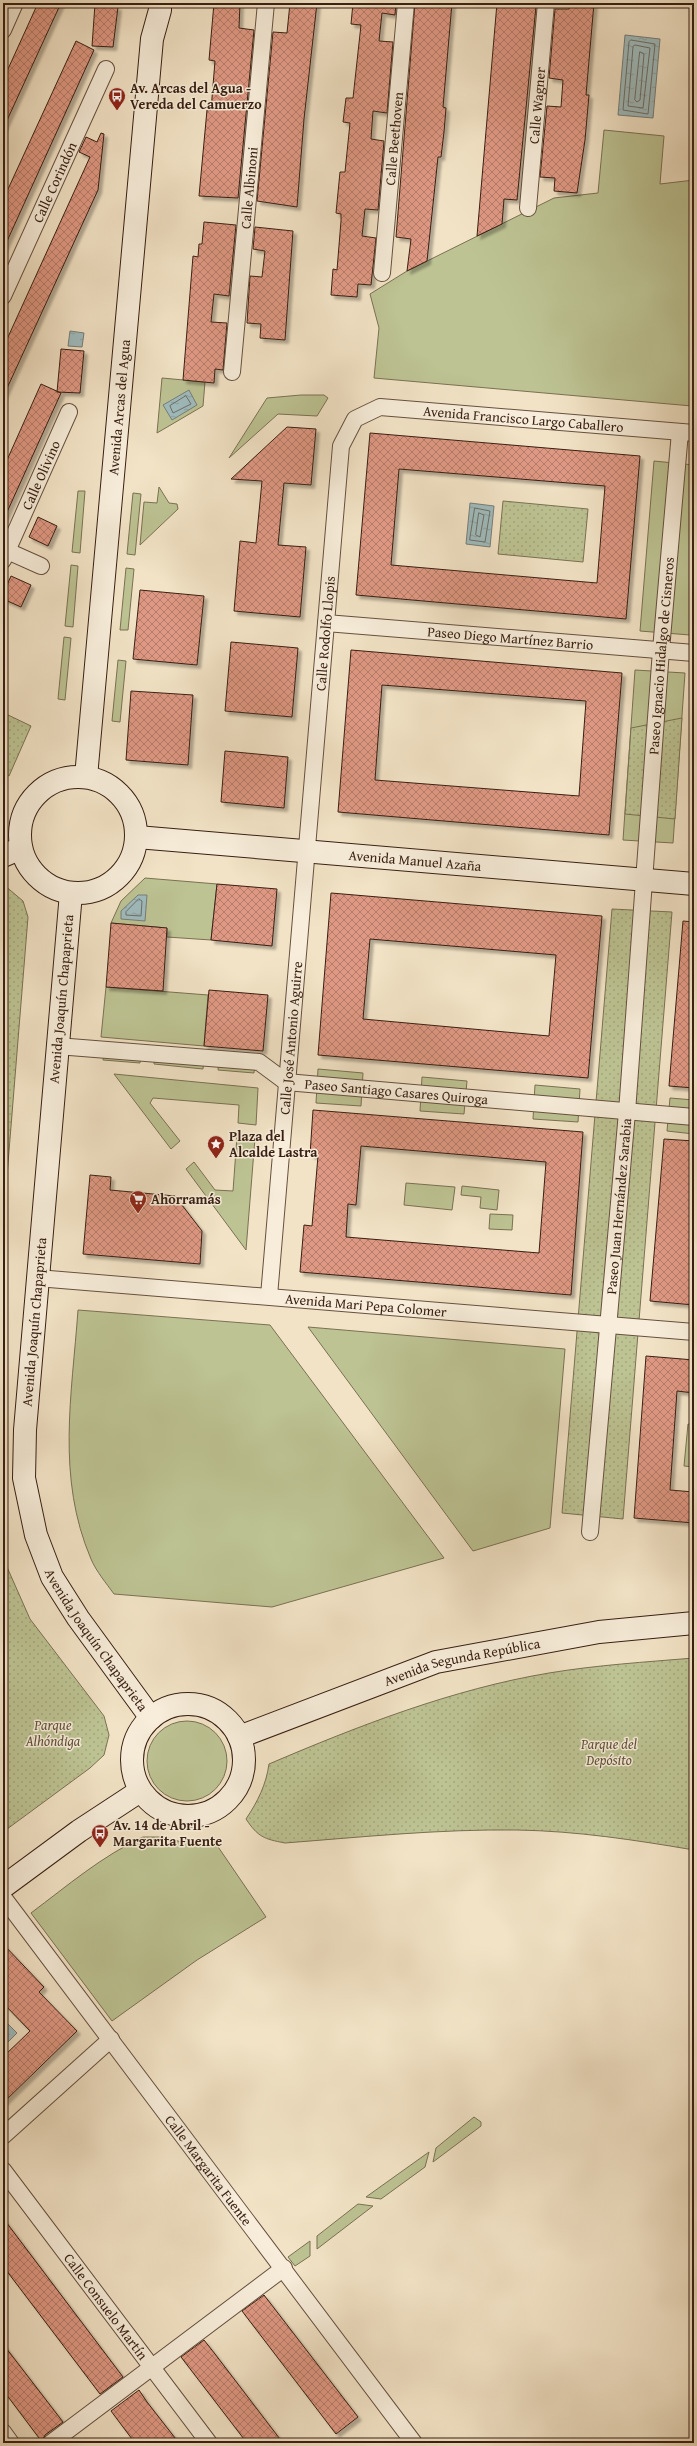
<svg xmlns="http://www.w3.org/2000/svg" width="697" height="2446" font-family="'Gentium Book Plus',serif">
<defs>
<pattern id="park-dots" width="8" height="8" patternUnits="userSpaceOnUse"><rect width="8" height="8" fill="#bdc393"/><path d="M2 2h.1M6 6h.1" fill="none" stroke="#a3a77e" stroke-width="1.8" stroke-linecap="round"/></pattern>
<pattern id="water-ripples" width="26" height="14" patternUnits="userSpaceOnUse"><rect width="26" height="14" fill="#9fbcbe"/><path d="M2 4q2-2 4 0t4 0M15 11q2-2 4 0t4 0" fill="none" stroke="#8aa1a2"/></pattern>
<pattern id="building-cross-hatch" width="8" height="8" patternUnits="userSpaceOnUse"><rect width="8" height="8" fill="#df9883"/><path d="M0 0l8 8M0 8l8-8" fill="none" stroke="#b67b6a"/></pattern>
<filter id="shadow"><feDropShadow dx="3.5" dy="3.5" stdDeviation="1" flood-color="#0004"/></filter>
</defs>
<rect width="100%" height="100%" fill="#f2e3c6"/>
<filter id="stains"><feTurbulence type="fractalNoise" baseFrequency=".005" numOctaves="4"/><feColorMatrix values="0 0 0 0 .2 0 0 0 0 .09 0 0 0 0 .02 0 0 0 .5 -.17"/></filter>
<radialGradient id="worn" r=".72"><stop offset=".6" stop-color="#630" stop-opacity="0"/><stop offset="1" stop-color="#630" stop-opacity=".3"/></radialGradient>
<!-- green -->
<path fill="#bdc393" stroke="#7a7152" d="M604,130L664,136L660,184L694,180L692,406L374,378L379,328L370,294L407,271L554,198L598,193Z
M162,378L205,382L203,406L157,433Z
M301,395H324L328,398L317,416L278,414L229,458L267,398Z
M654,461L694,465V588L690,635L640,631Z
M159,487L169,503L177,504L178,509L140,545L144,502L157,503Z
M78,491H85L80,553L72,552Z
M133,493L141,494L135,555L127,554Z
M71,565L78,566L73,627L65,626Z
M126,568L134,569L128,630H120Z
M64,637L71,638L65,700L58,699Z
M118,660L126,661L120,722L112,721Z
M635,670L685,673L673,843L623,840Z
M145,878L217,884L211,940L167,937V928L111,923L121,901Z
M106,987L208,995L204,1046L101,1037Z
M104,1050L141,1053L140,1063L103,1060Z
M155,1054L204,1058L203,1069L154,1064Z
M219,1059L255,1063L254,1073L218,1070Z
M318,1069L363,1073L361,1106L316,1103Z
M114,1074L258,1088L256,1125L238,1123L239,1105L153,1098L150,1103L180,1141L171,1149Z
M422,1077L467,1081L464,1114L420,1111Z
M535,1085L580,1089L578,1122L533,1119Z
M670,1098L694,1100V1134L667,1131Z
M237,1136L255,1138L246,1250L186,1169L194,1162L215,1190L233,1191Z
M406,1183L455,1187L452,1210L404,1205Z
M462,1186L499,1190L497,1210L480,1208L481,1197L461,1195Z
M490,1214L513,1215L512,1230L489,1229Z
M78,1310L270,1325L444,1558L272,1607L114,1594C106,1583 96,1571 91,1559C56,1477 72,1395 78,1310Z
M308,1327L565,1349L550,1528L473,1551Z
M688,1424L694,1425V1467L684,1466Z
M147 1761a40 40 0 1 1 80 0a40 40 0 1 1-80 0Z
M143,1837H165L181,1842L212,1838L266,1917L197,1960L112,2021L31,1913C67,1886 102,1856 143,1837Z
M474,2117L481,2122V2126L433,2162L436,2148Z
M429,2152L425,2167L381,2199L366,2197Z
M358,2204L373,2206L317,2249V2236Z
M310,2241V2256L295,2266L288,2257Z"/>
<!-- park -->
<path fill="url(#park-dots)" stroke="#7a7152" d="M503,501L588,509L583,562L498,554Z
M6,714L31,726L9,776L3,773V722Z
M682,718L675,819L625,814L631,728Z
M4,885L23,901L28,917L3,1225Z
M612,909L672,912L623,1519L562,1513Z
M3,1558L30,1619L104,1716L109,1735L104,1755L90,1768L3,1832Z
M694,1658V1850C635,1840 577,1831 517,1830C440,1829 362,1837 285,1843C264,1839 258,1837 246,1819C258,1801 266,1785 269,1764C358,1726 453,1689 549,1673C597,1665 646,1662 694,1658Z"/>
<!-- water -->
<path fill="url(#water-ripples)" stroke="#767d79" d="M625,35L660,39L653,118L618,115Z
M70,331L84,333L82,347L68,346Z
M189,390L197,405L172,420L163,405Z
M470,503L494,506L490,547L466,544Z
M138,895H147L145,921L121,919V911Z
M3,2019L17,2033L3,2047Z"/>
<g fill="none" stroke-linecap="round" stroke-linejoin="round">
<!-- shore -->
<path stroke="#6c6e68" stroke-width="1" d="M631,40L655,44L648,114L623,110L629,42Z
M635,45L650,48L643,108L628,106L633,47Z
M640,52L644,54L640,100L637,102L635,100Z
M186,396L191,404L173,413L170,406Z
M475,508L490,511L485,542L470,540Z
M479,513L484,515L480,537L476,535Z
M139,899L142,901L141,916L126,915V912Z"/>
</g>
<!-- building -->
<path fill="url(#building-cross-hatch)" stroke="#381f12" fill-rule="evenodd" filter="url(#shadow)" d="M38,3H61L3,129V80Z
M214,3H240L239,28L254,30L238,198L199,196L207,110H211L215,61L209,60Z
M290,3H317L304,119L297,207L257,201L273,32L287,33Z
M353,3H396L395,15L382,13L379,41L393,42L387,113L373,111L371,139L384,141L378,210L365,209L362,236L376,238L371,285L358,284L357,297L331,295L333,269L337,270L341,221V214L336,213L340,172H345L350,123L343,122L346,98H353L361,25L351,24Z
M415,3H452L443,107L446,108L444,132L441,157H438L427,261L407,271L411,239L396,237Z
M497,3H522L536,6L517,200L504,199L502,224L477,236Z
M570,3H594L586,95H589L585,140L577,193L554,191L555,178L540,177L547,106L561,107L563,80L549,78L555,9H569Z
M95,4L118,7L113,47L92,46Z
M76,41L94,50L3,250V200Z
M101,133L104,134L98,190L3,397V348L90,157L79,152L86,137L97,142Z
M204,222L236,225L229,296L214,294L211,322L227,323L223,370L215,369L214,383L183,380L193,256L198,257L199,244H202Z
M255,227L293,231L285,340L260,338L261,324L247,323L250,276L262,277L265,251L253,249Z
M61,349L84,351L80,393L57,392Z
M41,384L61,393L3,521V469Z
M287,427L316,429L311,485L284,483L278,545L306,547L300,617L234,611L240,541L256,543L262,481L231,479Z
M370,433L640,456L626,619L356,595ZM399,469L605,486L597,583L391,565Z
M38,517L57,526L48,546L29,537Z
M11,576L31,585L21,607L3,599V594Z
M140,590L204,596L197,665L133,659Z
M231,642L298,648L292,717L225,711Z
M351,650L622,673L609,835L338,812ZM382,685L586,701L579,796L375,780Z
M131,691L193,695L188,765L126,760Z
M225,751L288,757L284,808L221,802Z
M217,884L277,889L272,946L211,940Z
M331,893L602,916L588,1078L318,1055ZM370,939L556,955L549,1036L363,1019Z
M683,921L694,922V1088L669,1086Z
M111,923L167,928L163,991L106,987Z
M209,990L268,995L263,1051L204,1046Z
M313,1110L583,1132L571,1295L300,1272L304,1225L312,1226L318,1156L310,1155ZM361,1146L546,1162L539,1253L346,1237L348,1204L356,1205Z
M664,1139L694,1141V1305L650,1301Z
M90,1175L111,1177L110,1190L175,1196L202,1231L200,1264L83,1254Z
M646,1356L694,1360V1393L677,1391L670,1490L694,1492V1523L634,1518Z
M3,1944L44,1987L39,1992L77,2031L3,2103V2057L30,2031L3,2003Z
M3,2218L123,2377L100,2394L3,2266Z
M264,2295L358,2417L336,2434L242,2311Z
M204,2340L215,2354L283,2443H247L181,2357Z
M3,2344L63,2422L45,2435L42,2442L3,2390Z
M139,2390L147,2402L179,2443H135L111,2411Z"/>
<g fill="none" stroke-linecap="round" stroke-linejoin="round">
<!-- street casing -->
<g stroke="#66503f" stroke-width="18">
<g id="street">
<path d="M3,30L15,3"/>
<path id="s1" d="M528,208L546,3"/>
<path id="s2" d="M382,273L406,3"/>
<path id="s3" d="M3,296L106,69"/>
<path id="s4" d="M232,372L266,3"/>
<path d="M3,549L41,566"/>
<path id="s5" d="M3,560L69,412"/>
<path id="s6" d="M326,623L694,653"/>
<path id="s7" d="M57,1046L259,1062L286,1082L694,1117"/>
<path id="s8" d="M37,1278L694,1332"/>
<path id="s9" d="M269,1296L341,446L355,419L380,407L694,433"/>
<path id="s10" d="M590,1532L627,1112L661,650L680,432"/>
<path id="s11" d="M3,1897L414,2443"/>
<path d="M3,2136L111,2039"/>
<path id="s12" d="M3,2170L209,2443"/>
<path d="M3,2432L11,2443"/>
<path d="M51,2443L284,2268"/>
</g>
</g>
<!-- secondary casing -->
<g stroke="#381f12" stroke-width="24">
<g id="secondary">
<path id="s13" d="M86,777L152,39L160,10V3"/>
<circle cx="78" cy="835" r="58"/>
<path id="s14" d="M137,837L694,884"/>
<path d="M3,856L21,848"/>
<path id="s15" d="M71,893L25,1430L24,1478L36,1535L52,1577L78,1618L151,1718"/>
<circle cx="188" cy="1760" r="56"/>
<path id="s16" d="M239,1737L436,1662L599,1632L694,1623"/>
<path d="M3,1887L79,1831L140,1791"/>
</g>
</g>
<!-- street -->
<use href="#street" stroke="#f7edda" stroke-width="16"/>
<!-- secondary -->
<use href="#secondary" stroke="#f7edda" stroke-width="22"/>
</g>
<!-- icons -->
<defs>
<g id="bus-pin" transform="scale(0.9)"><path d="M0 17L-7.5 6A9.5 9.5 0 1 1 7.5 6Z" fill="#8f2418" stroke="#f7edda"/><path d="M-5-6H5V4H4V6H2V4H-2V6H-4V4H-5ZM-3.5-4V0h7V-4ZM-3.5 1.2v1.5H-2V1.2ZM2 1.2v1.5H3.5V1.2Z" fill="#fff"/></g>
<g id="sight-pin" transform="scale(0.9)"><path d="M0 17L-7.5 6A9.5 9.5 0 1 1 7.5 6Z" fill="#8f2418" stroke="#f7edda"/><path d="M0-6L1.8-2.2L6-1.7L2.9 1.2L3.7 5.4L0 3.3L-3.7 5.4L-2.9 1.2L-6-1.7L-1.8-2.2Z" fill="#fff"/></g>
<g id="supermarket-pin" transform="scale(0.9)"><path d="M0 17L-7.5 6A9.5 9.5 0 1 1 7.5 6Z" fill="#8f2418" stroke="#f7edda"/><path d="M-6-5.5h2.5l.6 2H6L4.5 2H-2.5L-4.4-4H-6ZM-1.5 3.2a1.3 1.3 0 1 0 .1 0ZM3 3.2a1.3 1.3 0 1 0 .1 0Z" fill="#fff"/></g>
</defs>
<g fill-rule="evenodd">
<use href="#bus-pin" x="117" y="96"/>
<use href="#sight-pin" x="216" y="1144"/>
<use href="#supermarket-pin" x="138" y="1199"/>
<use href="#bus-pin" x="100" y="1833"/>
</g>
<g text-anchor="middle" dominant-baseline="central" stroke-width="3" stroke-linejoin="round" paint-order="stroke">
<!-- poi labels -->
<g font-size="14" font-weight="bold" fill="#381f12" stroke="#f7edda" text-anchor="start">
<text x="130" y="88">Av. Arcas del Agua -<tspan x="130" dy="16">Vereda del Camuerzo</tspan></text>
<text x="229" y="1136">Plaza del<tspan x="229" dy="16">Alcalde Lastra</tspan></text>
<text x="151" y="1199">Ahorramás</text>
<text x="113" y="1825">Av. 14 de Abril -<tspan x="113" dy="16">Margarita Fuente</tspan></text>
</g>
<!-- street labels -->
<g font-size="14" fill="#381f12" stroke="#f7edda">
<text stroke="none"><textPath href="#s1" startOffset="103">Calle Wagner</textPath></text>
<text stroke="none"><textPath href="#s2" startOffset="135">Calle Beethoven</textPath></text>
<text stroke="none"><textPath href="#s3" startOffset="125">Calle Corindón</textPath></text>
<text stroke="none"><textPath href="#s4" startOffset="185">Calle Albinoni</textPath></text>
<text stroke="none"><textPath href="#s13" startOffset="371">Avenida Arcas del Agua</textPath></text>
<text stroke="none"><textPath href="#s9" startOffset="1055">Avenida Francisco Largo Caballero</textPath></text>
<text stroke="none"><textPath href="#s5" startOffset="93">Calle Olivino</textPath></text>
<text stroke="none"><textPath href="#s9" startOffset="665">Calle Rodolfo Llopis</textPath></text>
<text stroke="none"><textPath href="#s6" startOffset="185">Paseo Diego Martínez Barrio</textPath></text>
<text stroke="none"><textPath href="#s10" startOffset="879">Paseo Ignacio Hidalgo de Cisneros</textPath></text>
<text stroke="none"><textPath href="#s14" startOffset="279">Avenida Manuel Azaña</textPath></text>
<text transform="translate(61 999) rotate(-85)">Avenida Joaquín Chapaprieta</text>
<text stroke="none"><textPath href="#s9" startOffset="259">Calle José Antonio Aguirre</textPath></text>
<text stroke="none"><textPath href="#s7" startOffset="347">Paseo Santiago Casares Quiroga</textPath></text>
<text stroke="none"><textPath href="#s10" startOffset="327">Paseo Juan Hernández Sarabia</textPath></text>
<text stroke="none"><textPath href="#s8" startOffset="330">Avenida Mari Pepa Colomer</textPath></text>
<text transform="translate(34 1322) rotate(-85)">Avenida Joaquín Chapaprieta</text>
<text stroke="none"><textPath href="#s15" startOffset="767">Avenida Joaquín Chapaprieta</textPath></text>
<text stroke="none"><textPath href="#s16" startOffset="236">Avenida Segunda República</textPath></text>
<text stroke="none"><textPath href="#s11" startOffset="342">Calle Margarita Fuente</textPath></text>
<text stroke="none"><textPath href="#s12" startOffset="171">Calle Consuelo Martín</textPath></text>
</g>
<!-- park labels -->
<g font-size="14" font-style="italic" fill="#605039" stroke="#f7edda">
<text x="53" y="1725">Parque<tspan x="53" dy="16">Alhóndiga</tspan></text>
<text x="609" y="1744">Parque del<tspan x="609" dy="16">Depósito</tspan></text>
</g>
</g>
<!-- margin -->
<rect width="697" height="2446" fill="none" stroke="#f2e3c6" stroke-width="16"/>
<rect x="4" y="4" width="689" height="2438" fill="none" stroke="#381f12" stroke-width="2"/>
<rect x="8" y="8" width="681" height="2430" fill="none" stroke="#381f12"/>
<rect width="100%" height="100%" filter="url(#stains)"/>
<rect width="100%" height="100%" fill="url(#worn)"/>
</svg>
